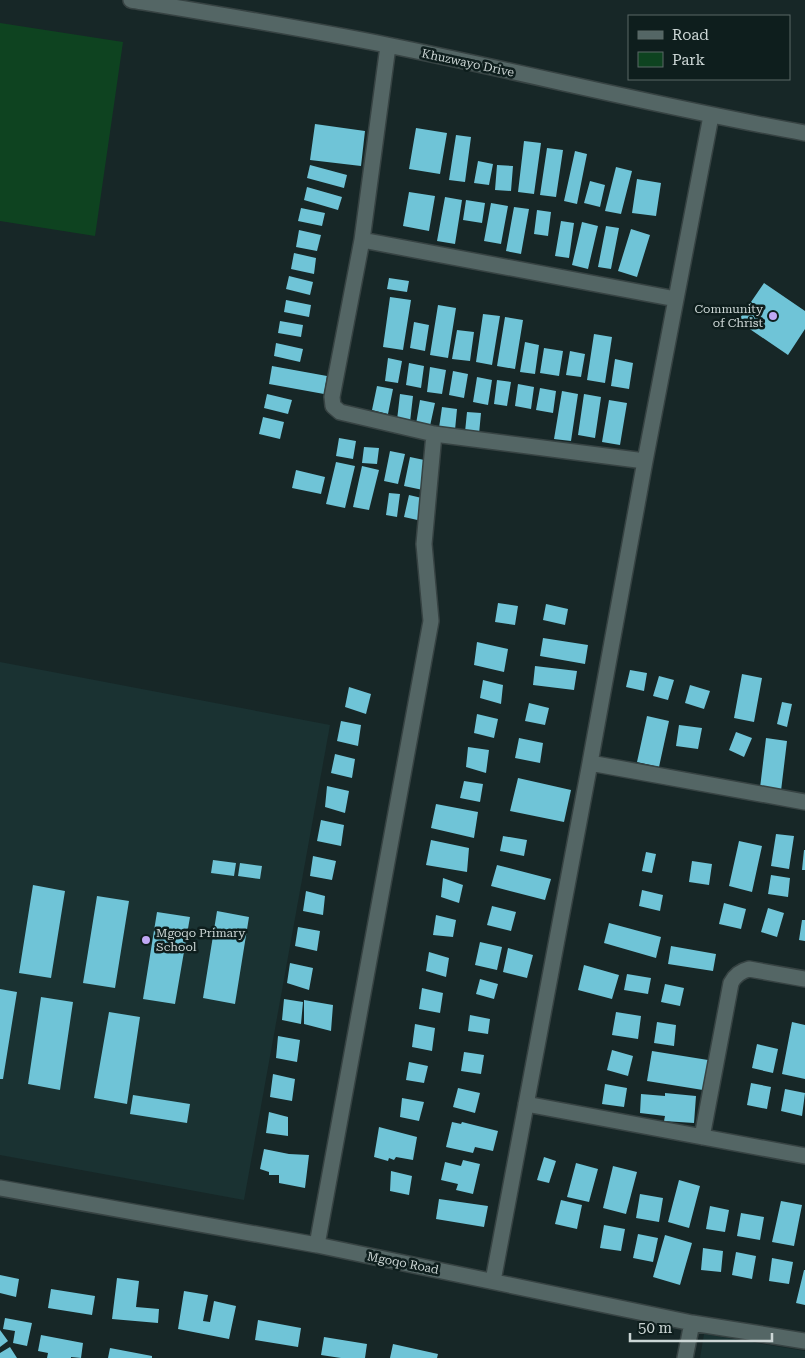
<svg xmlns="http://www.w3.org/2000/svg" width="805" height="1358" font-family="'Roboto Serif',serif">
<rect width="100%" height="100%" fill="#172727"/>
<!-- built -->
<path fill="#1a3232" d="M0,662L330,725L244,1200L0,1155Z
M704,1334L805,1351V1358H700Z"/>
<!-- green -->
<path fill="#0e4320" d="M0,23L123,42L95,236L0,221Z"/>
<!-- building -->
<path fill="#6fc4d7" d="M315,124L365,131L361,166L310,160Z
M416,128L447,133L440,174L409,169Z
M456,135L471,137L465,182L449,180Z
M524,141L541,143L534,194L518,192Z
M547,148L563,150L556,197L540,195Z
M575,151L587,154L577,204L564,201Z
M478,161L493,164L489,185L474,183Z
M310,165L347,175L344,188L307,178Z
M497,165L513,166L511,191L495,190Z
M616,167L632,171L621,214L605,211Z
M637,179L661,183L656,216L632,213Z
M590,181L605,185L600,207L584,203Z
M307,187L342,197L338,210L304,200Z
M409,192L435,196L429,231L403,226Z
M445,197L462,200L455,244L437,241Z
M466,200L485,203L482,223L463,220Z
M491,203L508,206L501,244L484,241Z
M514,207L529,209L521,254L506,251Z
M301,208L325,213L322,226L298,221Z
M537,210L551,212L548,236L534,234Z
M561,221L574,223L569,258L555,256Z
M582,222L598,226L588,269L572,265Z
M606,226L619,228L611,269L598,267Z
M631,229L650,235L637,277L618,271Z
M299,230L321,235L317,251L296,247Z
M294,253L316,258L314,274L291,269Z
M289,276L313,282L310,295L286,289Z
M389,278L409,281L407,292L387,289Z
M764,283L805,311V329L788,355L738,321Z
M390,297L411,300L403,350L383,347Z
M286,300L311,305L309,317L284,312Z
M438,305L456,308L448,358L430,355Z
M483,314L500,316L492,365L476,362Z
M505,317L523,320L515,369L497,366Z
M280,321L303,325L301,337L278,333Z
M414,322L429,325L425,351L410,348Z
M457,330L474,332L470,361L452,359Z
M594,334L612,337L605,383L587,380Z
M525,342L539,345L535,374L520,372Z
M276,343L303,349L300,362L274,356Z
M544,348L563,351L559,376L540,373Z
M570,351L585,354L581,377L566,375Z
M388,358L402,361L398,383L385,381Z
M615,359L633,363L629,389L611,386Z
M409,363L424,366L421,388L406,385Z
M272,366L327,376L324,394L269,384Z
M430,367L446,370L442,394L427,392Z
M453,371L468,374L464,398L449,395Z
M477,377L492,380L488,405L473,402Z
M497,380L511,382L507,406L494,404Z
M518,384L534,387L531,409L515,406Z
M377,386L393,389L388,414L372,410Z
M540,388L556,391L553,413L536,410Z
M562,391L578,394L571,441L554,439Z
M267,394L292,400L288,414L264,408Z
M400,394L413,396L410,422L397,420Z
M584,394L601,397L595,438L578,435Z
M420,400L435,403L430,426L416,424Z
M609,400L627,403L620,445L602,442Z
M442,407L457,409L455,430L439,428Z
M467,412L481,413L479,434L465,432Z
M263,417L284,422L280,439L259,434Z
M339,438L356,441L353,459L336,456Z
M364,447L379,448L377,464L362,463Z
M390,451L405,454L398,484L384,481Z
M410,457L429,461L423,490L404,486Z
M336,462L355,466L345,508L326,504Z
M362,466L379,470L369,510L353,507Z
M296,470L325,477L321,494L292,488Z
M389,493L400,494L397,517L386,515Z
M409,495L426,499L422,521L404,517Z
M498,603L518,606L515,625L495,622Z
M546,604L568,609L565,625L543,620Z
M543,638L588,645L585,664L540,656Z
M477,642L508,649L504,672L474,665Z
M535,666L577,671L574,690L533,685Z
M630,670L647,673L644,691L626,687Z
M742,674L762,678L754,722L734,718Z
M659,676L674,680L668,700L653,696Z
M483,680L503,685L501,704L480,698Z
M690,685L710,691L704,709L685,703Z
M349,687L371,694L366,714L345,707Z
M782,702L792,704L787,727L777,724Z
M529,703L549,708L545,725L525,721Z
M477,714L498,719L494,738L474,733Z
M647,716L669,721L659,767L637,762Z
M341,721L361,725L358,746L337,741Z
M679,725L702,728L698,749L676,746Z
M736,732L752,738L744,757L729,750Z
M519,738L543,743L540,763L515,758Z
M766,738L787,741L781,791L760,788Z
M468,747L489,750L486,773L466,767Z
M335,754L355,759L352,778L331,773Z
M518,778L571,790L564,822L510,811Z
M464,781L483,784L480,802L460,798Z
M327,786L349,791L345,813L325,807Z
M436,804L478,812L474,838L431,828Z
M321,820L344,825L341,846L317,841Z
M776,834L794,836L789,869L771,866Z
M503,836L527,840L524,856L500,851Z
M431,840L469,848L467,872L426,865Z
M739,841L762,846L752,892L729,886Z
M804,850H805V870H802Z
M646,852L656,854L652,873L642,871Z
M313,856L336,861L332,880L310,876Z
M213,860L236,863L234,876L211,873Z
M692,861L712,864L709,885L689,882Z
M240,863L262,866L260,879L238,876Z
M497,865L551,879L545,900L491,886Z
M771,875L790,878L788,897L768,894Z
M443,878L463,885L459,903L441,897Z
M33,885L65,891L51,978L19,973Z
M642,890L663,895L660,911L639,906Z
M306,891L325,896L323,915L303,911Z
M97,896L129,901L115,988L83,983Z
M724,903L746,909L741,929L719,924Z
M492,906L516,912L511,931L487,925Z
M768,908L784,913L777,937L761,932Z
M217,911L249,917L235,1004L203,998Z
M157,912L190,917L175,1004L143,999Z
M436,915L456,920L453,937L433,935Z
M802,920H805V941L799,940Z
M609,923L661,937L656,958L604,943Z
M298,927L320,931L317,951L295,946Z
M480,942L502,947L497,970L475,965Z
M671,946L716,954L713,971L668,964Z
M508,948L533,955L527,978L503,972Z
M429,952L449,958L446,977L426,971Z
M290,963L313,968L309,990L287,983Z
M584,965L619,975L612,999L578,990Z
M627,974L651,978L648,994L624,990Z
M480,979L498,984L494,999L476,994Z
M665,984L684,988L680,1006L661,1002Z
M422,988L443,993L440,1013L419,1009Z
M0,989L17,992L3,1079H0Z
M41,997L73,1002L60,1090L28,1084Z
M284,999L303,1002L301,1024L282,1020Z
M304,1000L333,1005L331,1031L304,1024Z
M109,1012L140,1017L127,1104L94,1098Z
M616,1012L641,1016L638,1039L612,1035Z
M470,1015L490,1019L488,1034L468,1031Z
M657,1022L676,1025L674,1046L654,1043Z
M792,1022L805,1025V1079L782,1074Z
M415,1024L435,1028L432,1051L412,1047Z
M278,1036L300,1040L297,1062L276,1058Z
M757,1044L778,1049L773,1073L752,1068Z
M612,1050L633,1056L628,1076L607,1070Z
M652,1051L708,1060L703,1090L647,1081Z
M464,1052L484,1055L481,1074L461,1071Z
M409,1062L428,1066L424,1083L406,1080Z
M273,1074L295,1079L292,1101L270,1097Z
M751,1083L771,1087L767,1109L747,1105Z
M605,1084L627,1088L624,1107L602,1104Z
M458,1088L480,1093L475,1113L453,1107Z
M785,1089L805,1093L802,1116L781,1111Z
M665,1093L696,1096L694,1123L664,1121L665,1116L640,1113L641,1094L665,1096Z
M133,1095L190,1104L187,1123L130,1114Z
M402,1098L424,1102L419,1121L400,1117Z
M269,1112L288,1117V1136L266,1133Z
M452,1122L461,1124L462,1122L498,1131L493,1151L475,1147L473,1153L446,1147Z
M379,1127L417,1137L413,1160L396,1157L394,1160L389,1158L388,1161L374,1157Z
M264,1149L289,1154L309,1155L305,1188L279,1183V1175H269V1172L260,1169Z
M544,1157L556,1161L549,1183L537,1180Z
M463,1160L480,1164L473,1194L456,1190L458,1184L441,1180L445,1162L461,1166Z
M576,1163L598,1169L589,1202L567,1197Z
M613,1166L637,1172L626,1214L603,1208Z
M391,1171L412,1176L409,1195L390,1191Z
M679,1180L700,1186L689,1228L668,1222Z
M640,1194L663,1198L659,1222L636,1218Z
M439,1199L488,1206L484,1227L436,1219Z
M561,1200L582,1205L577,1229L555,1224Z
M781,1201L802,1205L794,1246L772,1242Z
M710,1206L729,1210L725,1232L706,1229Z
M741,1213L764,1217L760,1240L737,1236Z
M604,1225L625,1229L621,1251L600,1248Z
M638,1234L658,1238L653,1262L633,1258Z
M665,1235L692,1243L680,1285L653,1277Z
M703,1248L723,1251L721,1272L701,1270Z
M736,1252L756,1256L752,1279L732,1275Z
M772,1258L793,1262L789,1284L769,1281Z
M804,1270H805V1305L796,1303Z
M0,1275L19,1279L16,1297L0,1293Z
M117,1278L139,1281L136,1307L159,1309L158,1323L112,1319Z
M51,1289L95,1296L92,1315L48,1308Z
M184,1291L208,1295L203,1321L210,1322L214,1301L236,1306L229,1339L178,1329Z
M5,1318L32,1323L27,1346L13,1343L15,1331L3,1329Z
M258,1320L301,1328L298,1347L255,1340Z
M0,1330L8,1341L0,1347Z
M41,1335L83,1343L81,1358L71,1357V1358H47L48,1353L38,1351Z
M324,1337L367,1344L365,1358H341L321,1355Z
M393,1344L438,1354L437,1358H390Z
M10,1347L17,1358H0V1353Z
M110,1348L152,1356V1358H108Z"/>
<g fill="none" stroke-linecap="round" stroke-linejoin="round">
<!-- minor casing -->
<g stroke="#374343" stroke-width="18">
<path id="minor" d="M131,0C216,14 302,28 387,45C527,73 665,108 805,133
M388,46L362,240L332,397L333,406L340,412L434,434L645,461
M362,240L676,299
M590,763L805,802
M526,1104L805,1156
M702,1137L731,983C735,975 741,971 749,969L805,979
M0,1188L317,1245L692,1323L805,1341
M317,1245L431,621L424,544L434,434
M493,1281L590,763L645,461L711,116
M685,1358L692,1323"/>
</g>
<!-- minor -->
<use href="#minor" stroke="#546665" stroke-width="15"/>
</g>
<!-- markers -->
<g fill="#c0a8f4" stroke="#0e1e1d" stroke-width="2">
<circle cx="773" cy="316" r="5"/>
<circle cx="146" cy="940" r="5"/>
</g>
<g text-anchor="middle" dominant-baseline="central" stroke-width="5" stroke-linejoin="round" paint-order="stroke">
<!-- street labels -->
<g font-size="12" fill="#ccd6d5" stroke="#0e1e1d">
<text transform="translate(468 63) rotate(12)">Khuzwayo Drive</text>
<text transform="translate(403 1263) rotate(11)">Mgoqo Road</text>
</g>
<!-- poi labels -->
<g font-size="12" fill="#ccd6d5" stroke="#0e1e1d" text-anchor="end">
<text x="763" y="309">Community<tspan x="763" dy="14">of Christ</tspan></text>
<text x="156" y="933" text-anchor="start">Mgoqo Primary<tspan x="156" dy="14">School</tspan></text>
</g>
</g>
<!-- legend -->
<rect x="628" y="15" width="162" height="65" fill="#0e1e1d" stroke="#5a6867"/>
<rect x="638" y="31" width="25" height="8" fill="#546665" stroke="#5a6867"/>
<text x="672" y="40" font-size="15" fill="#ccd6d5">Road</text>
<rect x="638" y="52" width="25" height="15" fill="#0e4320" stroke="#5a6867"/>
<text x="672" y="65" font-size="15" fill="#ccd6d5">Park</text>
<!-- scale -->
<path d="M630 1333v8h142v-8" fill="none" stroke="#ccd6d5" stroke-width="2.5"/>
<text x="638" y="1333" font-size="15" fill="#ccd6d5" stroke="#0e1e1d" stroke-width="4" paint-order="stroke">50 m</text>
</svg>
